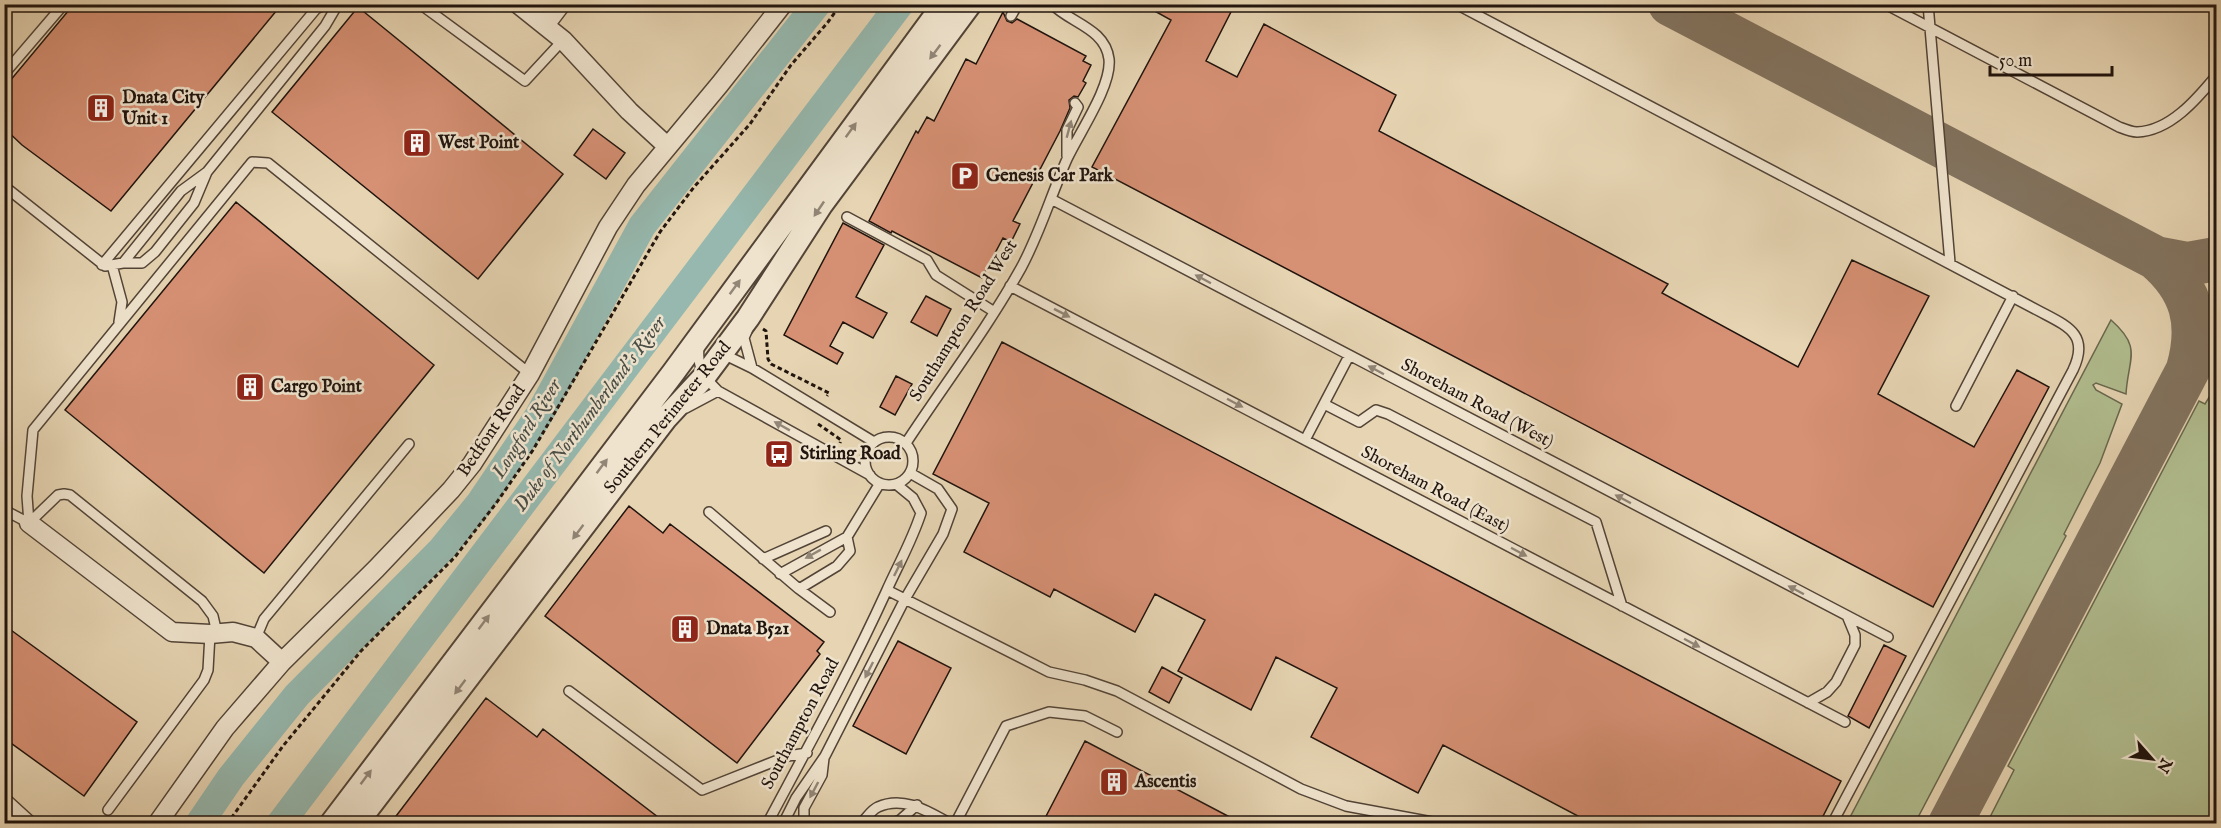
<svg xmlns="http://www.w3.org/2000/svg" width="2221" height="828" font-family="'IM FELL English',serif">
<rect width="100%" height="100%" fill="#e6d4b2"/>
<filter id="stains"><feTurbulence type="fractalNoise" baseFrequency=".00333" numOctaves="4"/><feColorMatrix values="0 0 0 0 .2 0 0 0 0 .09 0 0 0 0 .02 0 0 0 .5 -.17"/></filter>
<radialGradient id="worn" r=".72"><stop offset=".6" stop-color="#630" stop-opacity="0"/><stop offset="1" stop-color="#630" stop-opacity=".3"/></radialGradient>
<!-- green -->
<path fill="#b1bd8f" stroke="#68684e" stroke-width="1.5" d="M2111,320C2143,348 2128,358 2126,394L2096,383L2093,385L2096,390L2122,404L2100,463L2064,534L2066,536L1915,823H1847Z
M2216,386V823H1987L2014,770L2008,766L2199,401L2205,404Z"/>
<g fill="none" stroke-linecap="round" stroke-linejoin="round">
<!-- river -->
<path stroke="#96b8ae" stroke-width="28" d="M199,824L231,777L297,695L442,549L479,504L539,415L642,226L817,4
M280,824L900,4"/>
<!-- taxiway -->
<path stroke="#837460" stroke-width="44" d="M1670,4L2156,258C2192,289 2201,323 2188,369
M2156,258L2188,264L2216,259
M1950,824L2202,343"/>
</g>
<!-- building -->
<path fill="#d69074" stroke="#20140e" stroke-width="1.5" d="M74,4H282L111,211L22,145L4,128V88Z
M1142,4H1235L1206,61L1237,77L1264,24L1396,95L1379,131L1668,284L1662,293L1798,367L1852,260L1929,296L1878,394L1974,447L2017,370L2049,387L1933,607L1092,167L1171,20Z
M358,7L563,174L478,279L272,112Z
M1003,12L1007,21L1012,23L1017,19L1086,56L1083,61L1091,65L1083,81L1086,83L1078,97L1074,96L1069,100L1070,108L1060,131L1013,221L1020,224L1011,242L1003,238L982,278L892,231L891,233L869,221L916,131L918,133L927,117L934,121L966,59L976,64Z
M593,129L625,153L606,179L574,155Z
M236,202L434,365L264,573L65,410Z
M843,223L884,245L856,297L887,313L873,338L843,322L830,346L843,353L837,364L784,335Z
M926,296L951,309L937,336L911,322Z
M1002,342L1841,781L1819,824H1593L1443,745L1418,793L1311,737L1337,688L1276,657L1251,710L1178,671L1205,620L1155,594L1135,632L1054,589L1050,597L964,552L989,503L933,474Z
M896,376L912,384L895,415L880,407Z
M629,506L663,533L670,524L824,642L817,651L820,654L737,763L545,616Z
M4,625L137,722L84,796L4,738Z
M898,641L951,668L906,754L853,726Z
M1884,645L1906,656L1869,728L1848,716Z
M1162,667L1182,678L1169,703L1149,692Z
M486,698L537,737L543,729L667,824H390Z
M1085,741L1243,824H1042Z"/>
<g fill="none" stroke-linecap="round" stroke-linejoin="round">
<!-- service casing -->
<g stroke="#524437" stroke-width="12">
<path id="service" d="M420,4L525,81L563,40
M1456,4L2039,311C2067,326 2090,334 2073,370L1832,824
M1885,4L2119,127C2124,129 2131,132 2137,132C2170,131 2197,99 2216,76
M1928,4L1950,263
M1011,16L1018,4
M4,74L64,4
M1067,156V130L1078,107L1075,103
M4,186L105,266L123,263L181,191L207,172L325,26L338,4
M1051,199L1888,637
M847,217L927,260L936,275L993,311
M123,263H142L155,252L194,203L207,172
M102,265L316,9L326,4
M112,265L122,302L119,322
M1010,286L1845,722
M747,331L744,338L752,368
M699,346C697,368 703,376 718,391L870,475
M721,353L752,368L874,442
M1324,404L1359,422L1376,410L1388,414L1596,522L1622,606
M1956,406L2013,296
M686,408L718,391
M865 461a24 24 0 1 1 48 0a24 24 0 1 1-48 0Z
M1305,440L1349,356
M906,443C944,385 987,329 1021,268C1040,233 1051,195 1067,159C1079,133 1112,86 1109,59C1105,28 1070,23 1052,4
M4,510L29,523
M709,512L799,589L830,612
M29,523L27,496L33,430L252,162L268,163L530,374
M29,523L58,495L64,494L70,495L202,601L213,616L217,633
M763,559L826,531
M780,574L847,537L880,483
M799,589L837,566L850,551L847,537
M887,590L1049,672L1085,680L1117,691L1301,789L1346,806L1443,824
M256,638L264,619L409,444
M569,691L702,790L788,756L807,753
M1808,703L1827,692L1836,682L1855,645V635L1848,618
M108,810L204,680L208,670L210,634
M767,824C808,747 850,671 886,592C898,565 912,541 921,513L913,498L896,484
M783,824L796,798L825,756L905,599L943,534L952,509L938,489L910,473
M804,824V808L822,775L824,758
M860,824C866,819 871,810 878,807C904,795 929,812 951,824
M890,824L900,820L917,805
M955,824L1006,726L1049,712L1085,716L1117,732"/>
</g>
<!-- minor casing -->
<g stroke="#524437" stroke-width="21">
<path id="minor" d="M518,4L563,40L629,111L667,146
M545,25L561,4
M29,523L172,632L210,634L233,632L256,638L282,662
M4,803L27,824
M157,824L225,728L282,662L376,569L451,490L472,464L530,374L608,227L636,185L720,84L783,4"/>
</g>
<!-- tertiary casing -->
<g stroke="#524437" stroke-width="26">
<path id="tertiary" d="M331,824L673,373L944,4
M356,824L665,419L704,377L748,318L821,205L970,4"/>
</g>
<!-- path -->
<path stroke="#20140e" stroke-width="3" stroke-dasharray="4.5 3" stroke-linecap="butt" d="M763,329L766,331L768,359L771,364L829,393L827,396
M818,424L841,440L840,443
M227,824L283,746L361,651L455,557L497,502L533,450L660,232L694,187L750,124L791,65L828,22L841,4"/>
<!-- service -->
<use href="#service" stroke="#efe3cd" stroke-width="9"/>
<!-- minor -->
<use href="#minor" stroke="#efe3cd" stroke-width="18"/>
<!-- tertiary -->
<use href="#tertiary" stroke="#efe3cd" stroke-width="22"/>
</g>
<!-- one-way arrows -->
<defs><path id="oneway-solid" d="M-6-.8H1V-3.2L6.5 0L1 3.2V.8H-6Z" transform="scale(1.5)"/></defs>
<g fill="#928677">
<use href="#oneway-solid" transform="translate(935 52) rotate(127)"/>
<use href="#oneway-solid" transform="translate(1069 129) rotate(-75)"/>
<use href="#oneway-solid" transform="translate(851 130) rotate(-54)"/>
<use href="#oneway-solid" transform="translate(819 209) rotate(124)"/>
<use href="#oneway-solid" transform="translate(1203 279) rotate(-152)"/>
<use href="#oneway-solid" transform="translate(735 287) rotate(-54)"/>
<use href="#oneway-solid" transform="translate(1062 313) rotate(27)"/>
<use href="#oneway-solid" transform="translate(1376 370) rotate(-152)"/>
<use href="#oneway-solid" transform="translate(1235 403) rotate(28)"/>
<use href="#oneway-solid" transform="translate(782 426) rotate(-151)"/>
<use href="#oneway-solid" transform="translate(602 466) rotate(-53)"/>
<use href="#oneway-solid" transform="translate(1623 499) rotate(-152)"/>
<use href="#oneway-solid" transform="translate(578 532) rotate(127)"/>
<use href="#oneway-solid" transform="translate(1519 552) rotate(28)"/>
<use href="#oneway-solid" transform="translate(813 554) rotate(151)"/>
<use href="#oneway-solid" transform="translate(898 568) rotate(-64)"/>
<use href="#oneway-solid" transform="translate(1796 590) rotate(-152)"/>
<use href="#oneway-solid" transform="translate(484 622) rotate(-53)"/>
<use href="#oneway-solid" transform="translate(1692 643) rotate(28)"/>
<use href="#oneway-solid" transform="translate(869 670) rotate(117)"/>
<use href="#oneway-solid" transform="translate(460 687) rotate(127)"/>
<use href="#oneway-solid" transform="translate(366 777) rotate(-53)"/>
<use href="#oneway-solid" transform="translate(814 790) rotate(118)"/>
</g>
<!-- icons -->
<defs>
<g id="building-square" transform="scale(1.5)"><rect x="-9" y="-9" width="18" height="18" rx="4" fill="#8f2418" stroke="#efe3cd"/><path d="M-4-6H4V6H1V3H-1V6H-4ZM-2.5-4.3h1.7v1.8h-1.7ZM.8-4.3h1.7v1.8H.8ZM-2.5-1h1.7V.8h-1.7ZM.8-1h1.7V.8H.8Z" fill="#fff"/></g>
<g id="parking-square" transform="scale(1.5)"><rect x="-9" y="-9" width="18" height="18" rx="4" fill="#8f2418" stroke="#efe3cd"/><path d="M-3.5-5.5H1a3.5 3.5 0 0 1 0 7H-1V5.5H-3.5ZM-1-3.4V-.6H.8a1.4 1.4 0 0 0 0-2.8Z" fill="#fff"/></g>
<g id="bus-square" transform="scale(1.5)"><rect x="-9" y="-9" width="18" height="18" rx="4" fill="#8f2418" stroke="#efe3cd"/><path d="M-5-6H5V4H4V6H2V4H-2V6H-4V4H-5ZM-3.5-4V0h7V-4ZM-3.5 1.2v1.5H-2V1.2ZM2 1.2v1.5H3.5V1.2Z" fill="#fff"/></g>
</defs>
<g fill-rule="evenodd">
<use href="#building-square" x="101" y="108"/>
<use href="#building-square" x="417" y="143"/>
<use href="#parking-square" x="965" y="176"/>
<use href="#building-square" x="250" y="387"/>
<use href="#bus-square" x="779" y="454"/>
<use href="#building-square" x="685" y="629"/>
<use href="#building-square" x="1114" y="782"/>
</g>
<g text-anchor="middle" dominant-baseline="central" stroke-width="5" stroke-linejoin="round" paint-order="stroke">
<!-- poi labels -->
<g font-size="18" font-weight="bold" fill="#20140e" stroke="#efe3cd" text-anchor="start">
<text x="122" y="98">Dnata City<tspan x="122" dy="21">Unit 1</tspan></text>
<text x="438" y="143">West Point</text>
<text x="986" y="176">Genesis Car Park</text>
<text x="271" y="387">Cargo Point</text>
<text x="800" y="454">Stirling Road</text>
<text x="706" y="629">Dnata B521</text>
<text x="1135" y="782">Ascentis</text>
</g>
<!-- street labels -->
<g font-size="18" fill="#20140e" stroke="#efe3cd">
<text transform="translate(964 321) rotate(-58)">Southampton Road West</text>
<text transform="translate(1477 404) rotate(28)">Shoreham Road (West)</text>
<text transform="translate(668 418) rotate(-51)">Southern Perimeter Road</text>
<text transform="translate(492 431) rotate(-56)">Bedfont Road</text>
<text transform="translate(1435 490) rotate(28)">Shoreham Road (East)</text>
<text transform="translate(801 724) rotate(-62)">Southampton Road</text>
</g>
<!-- water labels -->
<g font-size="20" font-style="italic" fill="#494d46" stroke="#efe3cd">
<text transform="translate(590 414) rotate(-53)">Duke of Northumberland's River</text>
<text transform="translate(527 429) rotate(-58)">Longford River</text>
</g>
</g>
<!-- margin -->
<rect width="2221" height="828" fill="none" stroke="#e6d4b2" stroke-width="24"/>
<rect x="6" y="6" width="2209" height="816" fill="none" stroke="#20140e" stroke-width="3"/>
<rect x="12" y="12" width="2197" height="804" fill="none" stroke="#20140e" stroke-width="1.5"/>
<!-- north arrow -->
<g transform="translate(2152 759) rotate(118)" stroke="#efe3cd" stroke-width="4.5" paint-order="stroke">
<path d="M0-4.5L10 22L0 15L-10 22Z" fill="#20140e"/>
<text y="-9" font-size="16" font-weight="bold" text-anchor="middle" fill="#20140e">N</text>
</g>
<!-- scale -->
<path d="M1990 66v9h122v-9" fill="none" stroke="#20140e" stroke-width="3"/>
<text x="1999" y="66" font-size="18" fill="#20140e" stroke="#efe3cd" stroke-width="4.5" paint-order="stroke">50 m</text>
<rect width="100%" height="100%" filter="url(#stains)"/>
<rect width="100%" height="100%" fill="url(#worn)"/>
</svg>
